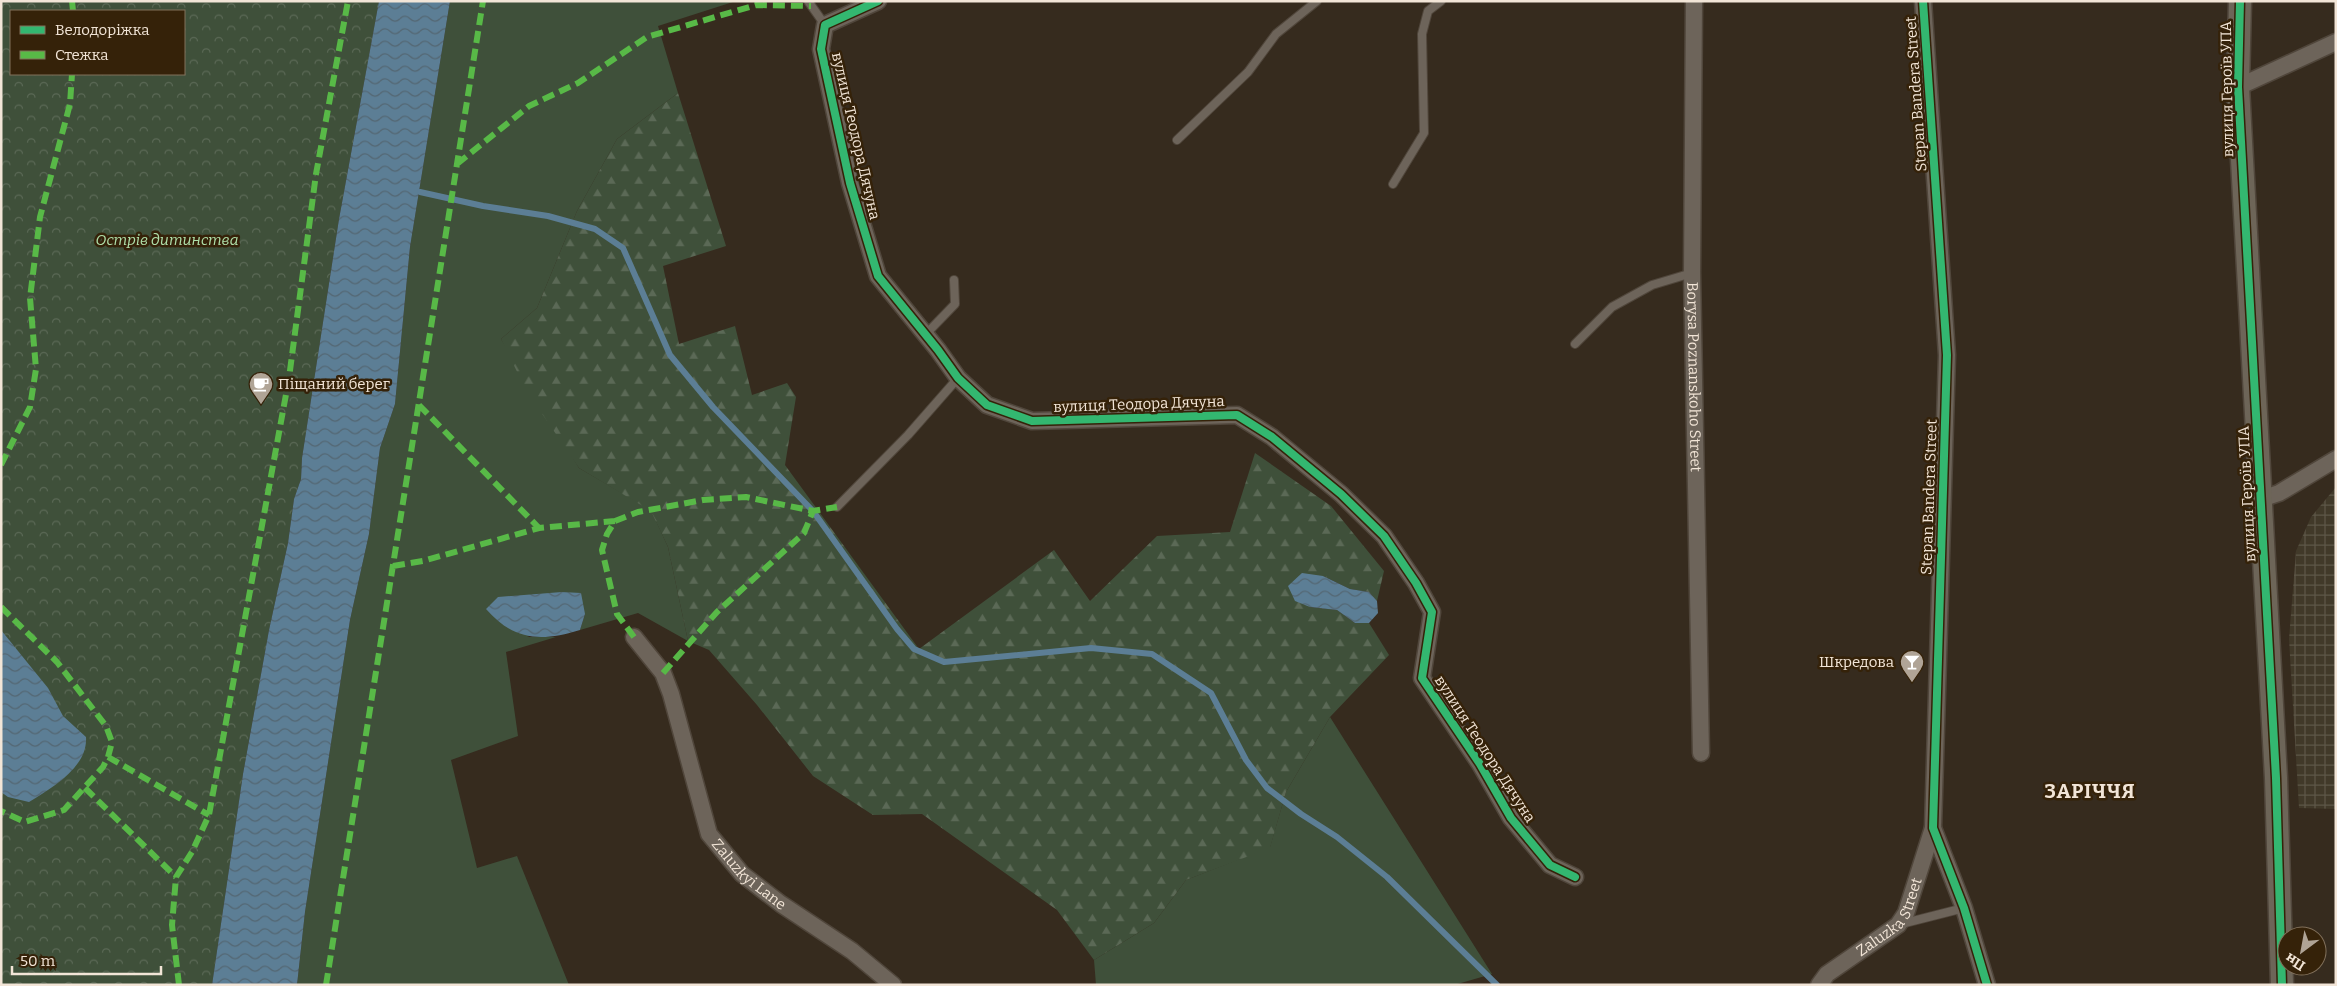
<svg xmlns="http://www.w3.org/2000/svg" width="2337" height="986" font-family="Bitter,serif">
<defs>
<pattern id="industrial-grid" width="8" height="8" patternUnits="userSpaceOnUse" patternTransform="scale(1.25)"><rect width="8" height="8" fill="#413929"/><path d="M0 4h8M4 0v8" fill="none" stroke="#5d5647"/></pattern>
<pattern id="forest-firs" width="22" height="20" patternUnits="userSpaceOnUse" patternTransform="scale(1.25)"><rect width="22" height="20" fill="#3f503a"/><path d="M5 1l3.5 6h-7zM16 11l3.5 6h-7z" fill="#5b6956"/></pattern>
<pattern id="park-crowns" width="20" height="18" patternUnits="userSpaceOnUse" patternTransform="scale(1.25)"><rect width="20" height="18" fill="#3f503a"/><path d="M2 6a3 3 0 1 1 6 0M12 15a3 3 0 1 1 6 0" fill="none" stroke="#5b6956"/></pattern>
<pattern id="water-waves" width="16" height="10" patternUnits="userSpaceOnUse" patternTransform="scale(1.25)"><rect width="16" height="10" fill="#5c7e95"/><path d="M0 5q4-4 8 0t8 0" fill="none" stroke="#546773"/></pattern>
</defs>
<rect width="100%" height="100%" fill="#362b1e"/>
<!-- industrial -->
<path fill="url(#industrial-grid)" d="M2336,487V809L2299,808L2289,639L2296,551L2311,517Z"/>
<!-- grass -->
<path fill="#3f503a" d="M450,1H736L658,26L678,93L617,139L577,211L537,308L501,339L579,468L651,510L668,547L688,641L638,613L580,630L585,614L527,637H556L506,652L518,736L451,760L477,868L517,856L569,985H297L305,912L350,620L369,534L380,448L395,404L410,247Z
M1330,717L1492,974L1454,985H1096L1094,960L1154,923L1186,880L1270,847L1286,792Z"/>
<!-- forest -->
<path fill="url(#forest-firs)" d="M678,93L726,246L663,266L679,344L735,326L752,395L787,383L796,397L785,465L919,649L1054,550L1090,601L1157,536L1230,532L1255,453L1331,506L1384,571L1377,601L1369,592L1350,589L1323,576L1310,607L1337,610L1355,623H1369L1389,655L1330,717L1286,792L1270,848L1186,880L1154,923L1094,960L1057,910L922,814L873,815L813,776L757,705L709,650L688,641L668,547L651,511L579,468L526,390L501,339L537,308L577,211L617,139Z"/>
<!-- park -->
<path fill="url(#park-crowns)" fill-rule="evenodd" d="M1,1H379L339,219L302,458L301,479L294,499L288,543L269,630L243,774L212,985H1ZM11,11H184V74H11Z"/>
<!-- water -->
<path fill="url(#water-waves)" d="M379,1H450L410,247L395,404L380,448L369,534L350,620L305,912L297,985H212L243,774L269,630L288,543L294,499L301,479L302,458L339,219Z
M1302,573L1323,576L1350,589L1369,592L1377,601L1378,613L1369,623H1355L1337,610L1310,607L1295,601L1288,586Z
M562,592L581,593L585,614L580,630C541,642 514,641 486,609L498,597Z
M1,630L48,688L63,716L86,737C88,767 52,788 29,802L8,797L1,792Z"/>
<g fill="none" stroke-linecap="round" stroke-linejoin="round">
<!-- stream -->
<path stroke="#5c7e95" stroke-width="6" d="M420,192L483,206L548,216L595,229L623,248L670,355L713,407L813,511L897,629L914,649L944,662L1091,648L1152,654L1211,693L1246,760L1267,788L1301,814L1337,837L1387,877L1497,985"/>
<!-- lane casing -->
<g stroke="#50463b" stroke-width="10">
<path id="lane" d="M808,1L825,25
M1177,140L1248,72L1276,34L1317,1
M1393,184L1424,133L1422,34L1428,11L1441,1
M926,334L955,304L954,280
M1575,344L1612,307L1652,285L1692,273
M837,507L908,435L958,378
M1901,924L1964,908"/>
</g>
<!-- street casing -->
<g stroke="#50463b" stroke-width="19">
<g id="street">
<path d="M878,1L825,25L821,49L850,183L878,276L938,350L958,378L987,405L1032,421L1237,415L1272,437L1341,494L1384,536L1416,583L1432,612L1422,678L1480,764L1511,818L1550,865L1575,877"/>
<path id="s1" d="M1694,1L1692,273L1701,753"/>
<path d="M1923,1L1947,355L1933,828L1964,908L1987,985"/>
<path d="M2238,87L2336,42"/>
<path d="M2261,499L2279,493L2336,459"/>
<path id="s2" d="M634,637L663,673L671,694L709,834L742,874L781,904L852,951L893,985"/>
<path id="s3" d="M1819,985L1827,974L1898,925L1906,913L1933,828"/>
</g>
</g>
<!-- secondary casing -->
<g stroke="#50463b" stroke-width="25">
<path id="secondary" d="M2240,1L2238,87L2276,778L2282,985"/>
</g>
<!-- lane -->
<use href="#lane" stroke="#6d645a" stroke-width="8"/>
<!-- street -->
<use href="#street" stroke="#6d645a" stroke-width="16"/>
<!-- secondary -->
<use href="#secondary" stroke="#6d6558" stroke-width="22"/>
<!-- quiet -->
<path stroke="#58b947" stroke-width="6" stroke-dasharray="12 6" stroke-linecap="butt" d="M72,1L73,11
M457,164L529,106L578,83L647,37L756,5L811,6
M419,405L539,528
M1,465L30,407L36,369L30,298L40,217L70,104L72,74
M393,566L423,561L539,528L615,521
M1,607L57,662L106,726L112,742L108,757L103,767L64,810L25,822L1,811
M634,637L617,614L602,550L607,534L615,521L638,512L703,500L746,497L813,511L837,507
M663,673L717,612L804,533L813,511
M108,757L209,815
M85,788L176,877
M179,985L172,925L176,877L192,852L209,815L289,378L316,174L348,1
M326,985L483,1"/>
<!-- cycleway casing -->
<g stroke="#352209" stroke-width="11">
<path id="cycleway" d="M878,1L825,25L821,49L850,183L878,276L938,350L958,378L987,405L1032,421L1237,415L1272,437L1341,494L1384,536L1416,583L1432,612L1422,678L1480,764L1511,818L1550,865L1575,877
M1923,1L1947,355L1933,828L1964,908L1987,985
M2240,1L2238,87L2276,778L2282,985"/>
</g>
<!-- cycleway -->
<use href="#cycleway" stroke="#33b770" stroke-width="8"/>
</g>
<!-- icons -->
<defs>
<g id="cafe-pin" transform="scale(1.25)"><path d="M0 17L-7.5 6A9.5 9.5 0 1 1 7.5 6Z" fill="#b0a496" stroke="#352209"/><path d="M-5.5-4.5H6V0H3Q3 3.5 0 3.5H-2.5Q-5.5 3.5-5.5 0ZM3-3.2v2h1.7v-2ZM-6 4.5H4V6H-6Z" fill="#fff"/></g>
<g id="bar-pin" transform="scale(1.25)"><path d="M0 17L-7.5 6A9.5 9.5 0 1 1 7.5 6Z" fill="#b0a496" stroke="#352209"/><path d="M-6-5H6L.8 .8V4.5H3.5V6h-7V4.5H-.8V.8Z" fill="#fff"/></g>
</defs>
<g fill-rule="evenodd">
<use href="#cafe-pin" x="261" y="384"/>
<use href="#bar-pin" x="1912" y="662"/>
</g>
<g text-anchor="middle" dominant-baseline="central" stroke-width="5" stroke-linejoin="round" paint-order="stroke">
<!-- street labels -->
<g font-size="15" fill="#f2e5d7" stroke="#352209">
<text transform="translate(2227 89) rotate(-91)">вулиця Героїв УПА</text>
<text transform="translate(1916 94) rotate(-94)">Stepan Bandera Street</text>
<text transform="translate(856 136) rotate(77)">вулиця Теодора Дячуна</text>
<text stroke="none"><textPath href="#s1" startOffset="376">Borysa Poznanskoho Street</textPath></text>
<text transform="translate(1139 404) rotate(-2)">вулиця Теодора Дячуна</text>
<text transform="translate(2247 494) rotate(-93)">вулиця Героїв УПА</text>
<text transform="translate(1929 497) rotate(-88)">Stepan Bandera Street</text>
<text transform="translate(1485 749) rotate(57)">вулиця Теодора Дячуна</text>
<text stroke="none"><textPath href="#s2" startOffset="271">Zaluzkyi Lane</textPath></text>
<text stroke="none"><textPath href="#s3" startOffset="101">Zaluzka Street</textPath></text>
</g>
<!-- park labels -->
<g font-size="15" font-style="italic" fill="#afe0aa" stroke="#352209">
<text x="167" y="240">Острів дитинства</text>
</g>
<!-- poi labels -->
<g font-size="15" fill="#f2e5d7" stroke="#352209" text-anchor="start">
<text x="278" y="384">Піщаний берег</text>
<text x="1894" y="662" text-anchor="end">Шкредова</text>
</g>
<!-- district labels -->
<g font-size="20" font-weight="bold" letter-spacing="1" fill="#f2e5d7" stroke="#352209">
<text x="2090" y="791">ЗАРІЧЧЯ</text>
</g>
</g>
<!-- border -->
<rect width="2337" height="986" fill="none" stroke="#f2e5d7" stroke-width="5"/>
<!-- legend -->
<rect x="10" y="10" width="175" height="65" fill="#352209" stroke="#81705b"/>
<rect x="20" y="26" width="25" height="8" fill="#33b770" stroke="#81705b"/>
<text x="55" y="35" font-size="15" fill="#f2e5d7">Велодоріжка</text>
<rect x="20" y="51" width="25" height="8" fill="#58b947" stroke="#81705b"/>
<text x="55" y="60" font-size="15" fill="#f2e5d7">Стежка</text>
<!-- north arrow -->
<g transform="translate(2302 951) rotate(212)"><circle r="24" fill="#352209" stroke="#81705b"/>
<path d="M0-4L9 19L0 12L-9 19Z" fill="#b0a496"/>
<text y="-8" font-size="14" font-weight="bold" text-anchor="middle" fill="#f2e5d7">Пн</text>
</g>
<!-- scale -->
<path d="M12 966v8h149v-8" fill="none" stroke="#f2e5d7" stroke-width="2.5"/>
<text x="20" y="966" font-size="15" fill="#f2e5d7" stroke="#352209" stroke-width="4" paint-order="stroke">50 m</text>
</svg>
